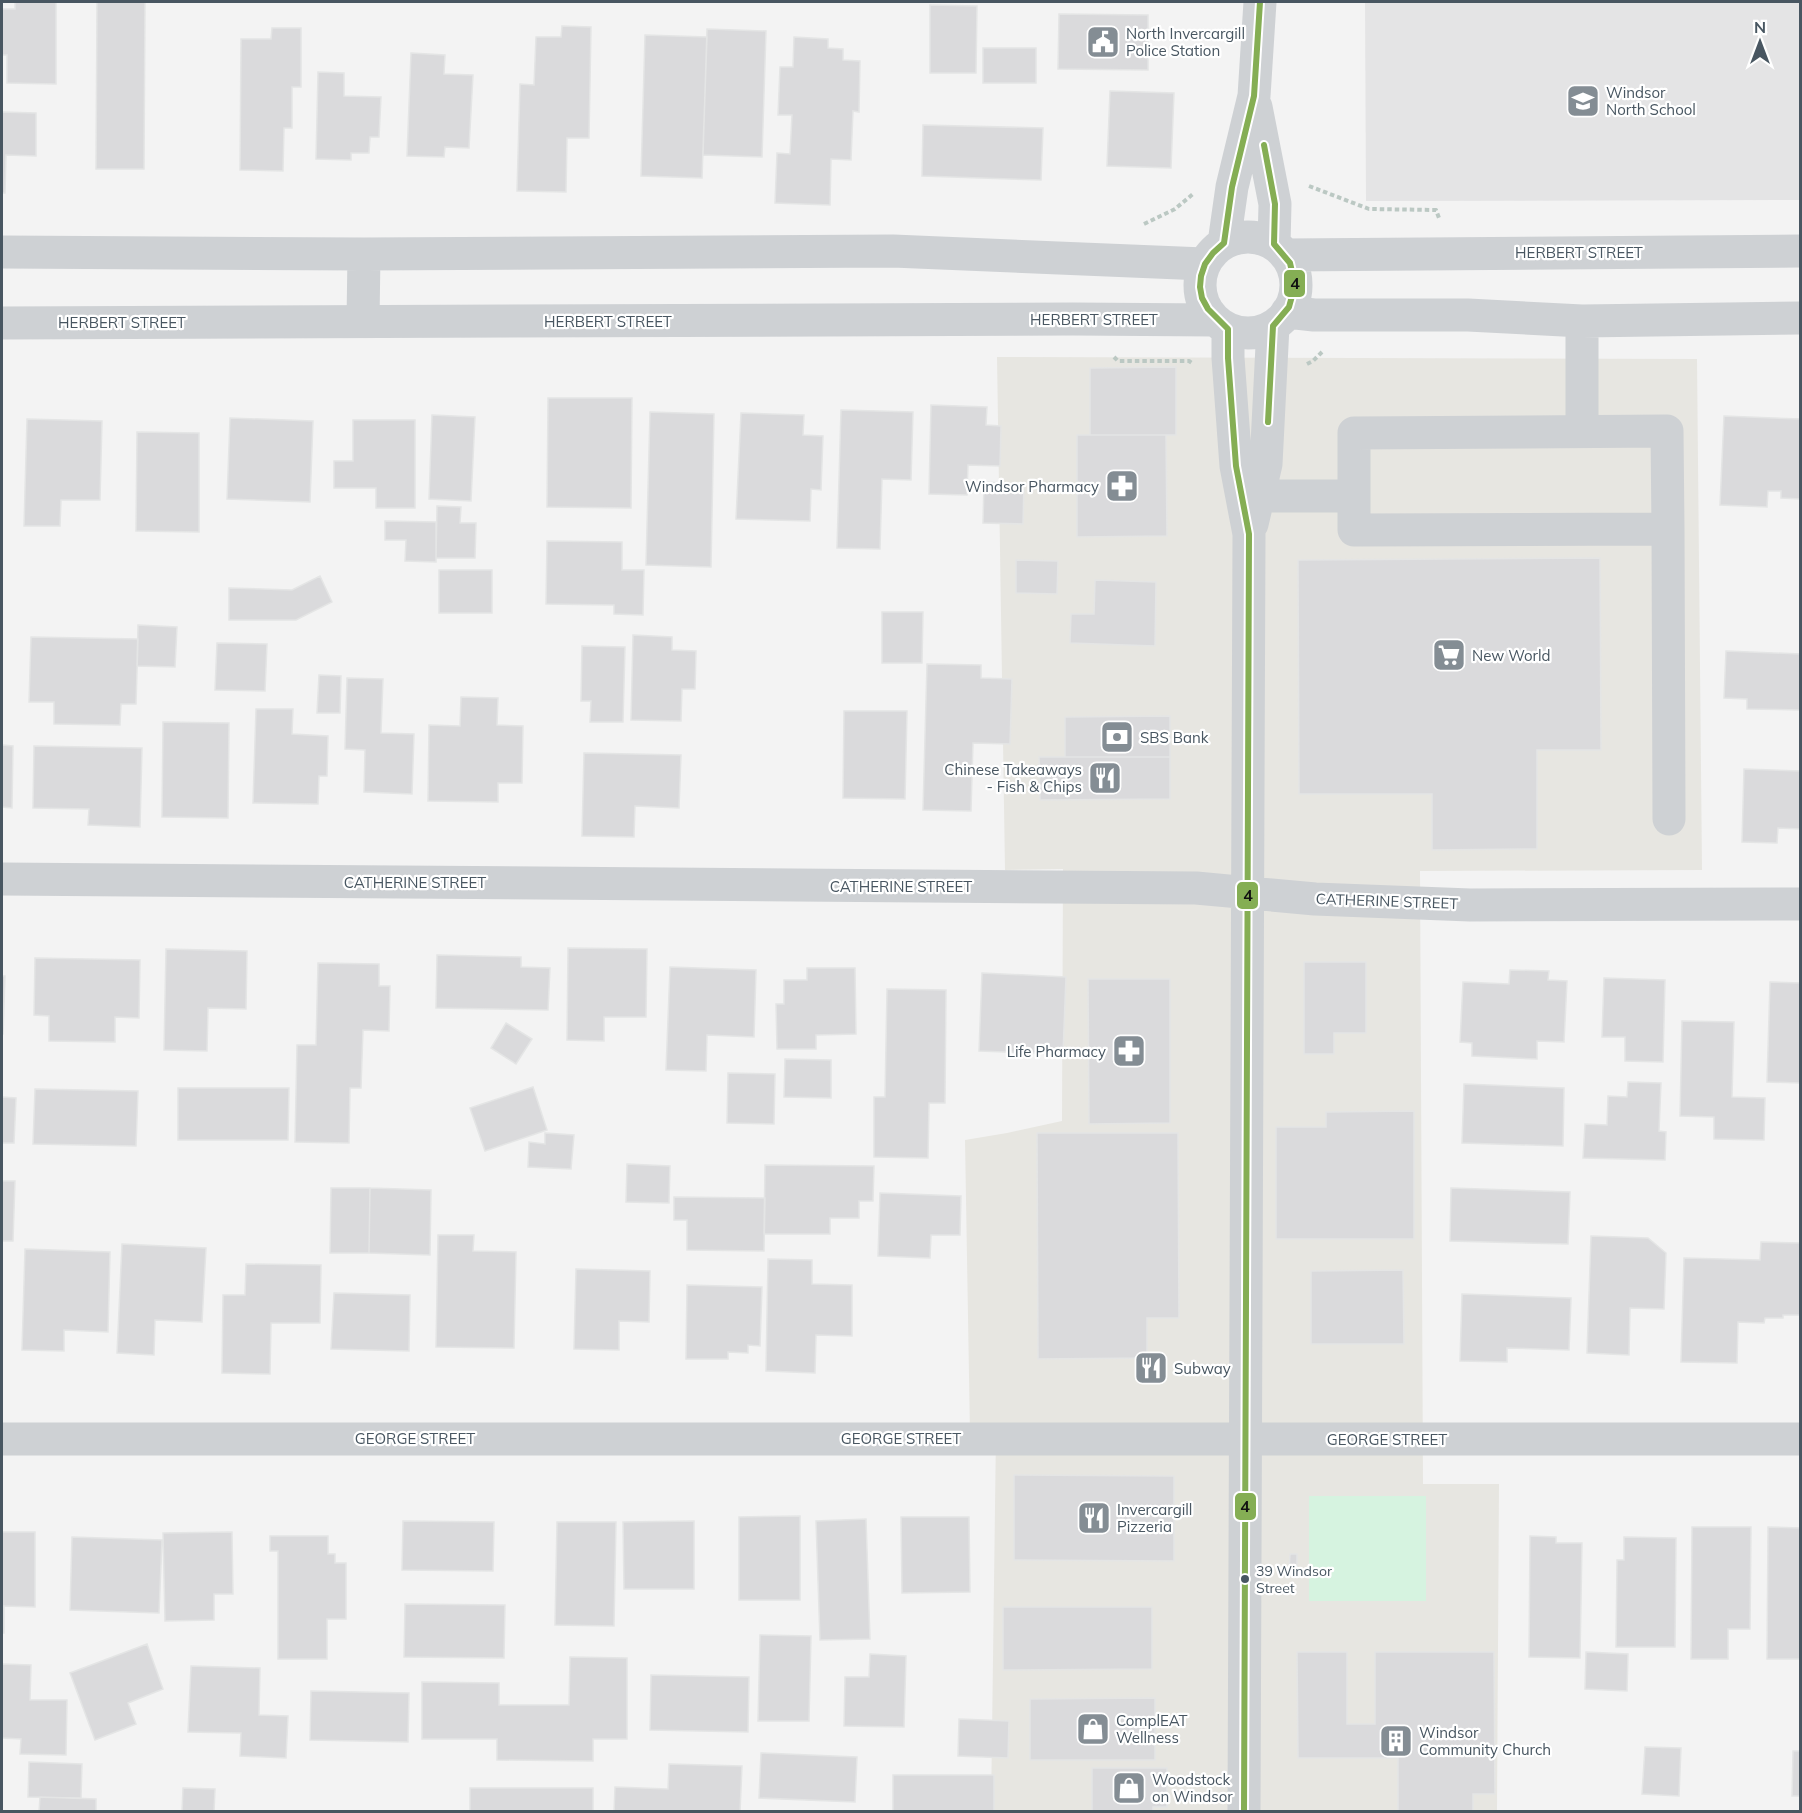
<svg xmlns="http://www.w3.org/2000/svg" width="1802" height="1813" font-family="Mulish,sans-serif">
<rect width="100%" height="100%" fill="#f3f3f3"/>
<!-- commercial -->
<path fill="#e7e6e1" d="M997,357L1697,359L1702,870L1420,871L1423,1484H1499L1497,1811H991L996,1432L970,1434L965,1140L1007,1133L1062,1121L1063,869L1005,870Z"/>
<!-- education -->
<path fill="#e4e4e5" d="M1365,2H1800V200L1366,201Z"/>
<!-- green -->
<path fill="#d6f3e0" d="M1309,1496H1426V1601H1309Z"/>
<!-- building -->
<path fill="#dadadc" stroke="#e4e5e5" stroke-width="1.5" d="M15,2H56V84L7,83V55H2V9H15Z
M97,2H145L144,169H96Z
M930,5L977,6L976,73H930Z
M930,5L977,6L976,73H930Z
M1059,14L1148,15V70L1058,69Z
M1059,14L1148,15V70L1058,69Z
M562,26L591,27L589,138H567L566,192L517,191L520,84L534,85L536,37H561Z
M272,28H301V87H292V128H284L283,171L240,170L241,39H271Z
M707,29L766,31L762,157L703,155Z
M645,35L707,37L702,178L641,176Z
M794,37L828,39V48L843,49V60L860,61L859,112L853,111L851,160L831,159L830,205L775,203L777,153L790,154L792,115H778L780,67H793Z
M983,48H1036V83H983Z
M983,48H1036V83H983Z
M411,53L445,55L444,74L473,75L469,148L445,147L444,157L407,156Z
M318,72L344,73V96L381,97L379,137H370L369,153H351V160L316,159Z
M1110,91L1174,93L1171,168L1107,166Z
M2,112L36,113V156L6,155L5,193H2Z
M923,125L1043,128L1041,180L922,176Z
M1176,367V435H1090V368Z
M548,398H632L631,508L547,507Z
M931,405L987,407L986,425L1001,426L1000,466L968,465L967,495L929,494Z
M841,410L913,412L911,480L882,479L880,549L837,548Z
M650,412L714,414L711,567L646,565Z
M741,413L804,415L803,435L823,436L821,490L811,489L810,521L736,519Z
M432,415L475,417L471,501L429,499Z
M1724,416L1800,419V499L1781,498V491H1768L1767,507L1720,505Z
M230,418L313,421L310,502L227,499Z
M27,419L102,421L100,500H61L60,526H24Z
M353,420H415V508H376V488H334V461H353Z
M137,432L199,433V532L136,531Z
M1077,435H1166L1167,536L1077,537Z
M984,482L1024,484L1023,524L983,523Z
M437,506L461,507L460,523H476L475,558H436Z
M385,521L436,522V562L405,561L406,540H385Z
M547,541L622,542V570H644L643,615L614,614V605L546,604Z
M1600,558L1601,750H1537V849L1432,850V794H1299L1298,560Z
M1016,560L1058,561L1057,594L1016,593Z
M439,570H492V613H439Z
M320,576L332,602L296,620H229V588L292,590Z
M1095,580L1156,582L1155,646L1070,643L1071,614H1094Z
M882,612H923L922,663H882Z
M138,625L177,627L175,667L137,666Z
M633,635L672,637V650L696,651L695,689H682L681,721L631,720Z
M31,637L138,639L136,704H121L120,725L54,724V702H29Z
M217,643L267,644L265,691L215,690Z
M582,646L625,647L623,722H590L591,701H581Z
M1726,651L1800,654V710L1747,709V699L1724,698Z
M927,664L981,665V678L1012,679L1010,744L973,743L971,811L923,810Z
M319,675L341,676L340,713H317Z
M347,678L383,679L381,733L414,734L412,794L364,792L365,750L345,749Z
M461,697L498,698L497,725L523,726L522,783H498V802L428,801L429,725L460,726Z
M256,709H293L292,734L328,736L327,776H319L318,804L253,803Z
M844,711H907L905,799L843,798Z
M1170,716V757H1065V717Z
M163,722L229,723L228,818L162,817Z
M2,745L13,746L12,808L2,807Z
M34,746L142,748L140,827L88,825L89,809L33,808Z
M584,753L681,755L679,808L635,806L634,837L582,836Z
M1039,757H1170V799L1040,800Z
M1744,769L1800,771V829L1778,828L1777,843L1742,842Z
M568,948L647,949L646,1017H604V1041L567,1040Z
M166,949L247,951L246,1009L208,1008L207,1051L164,1050Z
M437,955L521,957V967L550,968L548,1010L436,1008Z
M35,958L140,960L139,1018L115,1017V1042L49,1041V1016L34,1015Z
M1304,962H1366V1033H1334V1054H1304Z
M318,963L379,964V986H390L389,1031L363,1030L361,1088H350L349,1143L295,1142L297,1045H316Z
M670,967L756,970L754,1037L707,1035L706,1071L666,1070Z
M807,968H855L856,1034L816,1035V1049H777L776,1004H784V980H807Z
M1510,970L1549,971L1548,980L1567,981L1564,1042L1537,1041V1059L1472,1056V1043L1460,1042L1463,982L1509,984Z
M982,973L1066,977L1063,1054L979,1051Z
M2,976H5L3,1034H2Z
M1604,978L1665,980L1663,1062L1625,1061V1037H1602Z
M1088,979H1170V1123L1089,1124Z
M1770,982L1800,983V1083L1767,1082Z
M887,989L946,990L945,1103H929L928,1158L874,1157V1097H885Z
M1682,1021L1734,1022L1732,1097L1765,1098L1764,1140L1714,1139V1117L1680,1116Z
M506,1023L532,1039L516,1064L491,1048Z
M785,1059L831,1060V1098L784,1097Z
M728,1073L775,1074L774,1124L727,1123Z
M1628,1082L1661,1083L1659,1131L1666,1132L1665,1160L1583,1158L1585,1124L1607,1125L1608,1096L1627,1097Z
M1464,1084L1564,1088L1563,1146L1462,1143Z
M533,1087L547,1130L485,1151L470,1108Z
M178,1088H289L288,1140H178Z
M35,1089L138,1091L136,1146L33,1144Z
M2,1097L16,1098L14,1143H2Z
M1414,1111V1239H1276V1127H1326V1112Z
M545,1133L574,1135L571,1169L528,1167L529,1142L545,1144Z
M1037,1133H1178L1179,1318H1147V1358L1038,1359Z
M627,1164L670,1166L669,1203L626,1202Z
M765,1165L874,1166L873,1201H859V1218H830V1234H764Z
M2,1181H15L13,1241H2Z
M331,1188H370L369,1253H330Z
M370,1188L431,1190L430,1255L369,1253Z
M1451,1188L1570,1192L1568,1244L1450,1241Z
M880,1193L961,1196L960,1235H931L930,1258L878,1256Z
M674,1197L765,1198L764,1251L687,1250V1220H674Z
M438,1235H474L473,1251L516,1252L514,1348L436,1347Z
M1591,1236L1648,1238L1666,1253L1664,1309L1630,1308L1629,1355L1587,1353Z
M1761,1242L1800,1243V1315H1783V1318H1765L1764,1323L1738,1322L1737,1363L1681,1362L1684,1258L1760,1260Z
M122,1244L206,1248L202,1322L155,1320L154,1355L117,1353Z
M25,1249L110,1252L108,1332L64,1330V1351L22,1350Z
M768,1259L812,1260V1284L852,1285V1336L816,1335L815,1373L766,1371Z
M246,1264L321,1265L320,1323H271L270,1374L222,1373L223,1295H245Z
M576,1269L650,1271L649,1322L619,1321V1350L574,1349Z
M1403,1270L1404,1344H1311V1271Z
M687,1285L762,1287L760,1346L748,1345V1353L728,1352V1359H686Z
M334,1293L410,1295L409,1351L331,1349Z
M1462,1294L1571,1298L1569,1350L1507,1348V1362L1460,1361Z
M1014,1475L1174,1476V1561L1014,1560Z
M800,1516V1600H739V1517Z
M901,1517H969L970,1592L902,1593Z
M866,1519L870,1639L820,1640L816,1521Z
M403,1521L494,1522L493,1571L402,1570Z
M694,1521V1589H624L623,1522Z
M557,1522H616L614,1626L555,1625Z
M1692,1527H1751L1750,1629H1728V1659H1691Z
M1768,1527L1800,1528V1659H1767Z
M2,1532H35V1607L4,1606V1633H2Z
M232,1532L233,1594H214V1620L165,1621L163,1533Z
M270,1536H328V1554H335V1563H346V1619H327V1659H278V1551H270Z
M1530,1536L1556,1537V1543H1582L1580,1658L1529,1657Z
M72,1537L162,1540L159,1613L70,1610Z
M1624,1537L1676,1538L1675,1647H1616L1617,1560H1624Z
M1290,1554H1297V1569H1289Z
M405,1604L505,1605L504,1658L404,1657Z
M1003,1607H1152V1669L1003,1670Z
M760,1635L811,1636L809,1721H758Z
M147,1644L163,1689L128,1703L136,1724L95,1740L70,1673Z
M1297,1652H1347V1724H1375V1652H1494L1495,1794H1473V1812H1398V1758H1298Z
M1586,1652L1628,1654L1627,1691L1585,1689Z
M870,1654L906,1656L904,1727L844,1726L845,1677H869Z
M570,1657L627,1658V1739H593V1761L497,1760V1739H422V1682L499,1683V1705H569Z
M2,1664L31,1665L30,1700H67L66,1755L20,1754L21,1739L2,1738Z
M191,1666L260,1668L259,1715L288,1716L286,1758L240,1756L241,1733L188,1732Z
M651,1675L749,1677L748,1732L650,1730Z
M311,1691L409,1693L408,1742L310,1740Z
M1155,1698V1760H1030V1699Z
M959,1719L1009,1721L1008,1758L958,1756Z
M1645,1747L1681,1748L1679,1796L1642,1794Z
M1793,1751H1800V1796H1792Z
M761,1753L857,1757L855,1802L759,1798Z
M29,1762L82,1764L81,1798L28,1797Z
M669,1764L742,1766L740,1812H614L615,1787L668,1789Z
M1092,1768H1167V1807H1153V1812H1092Z
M893,1775H994V1812H893Z
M183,1788L215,1789L214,1812H182Z
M470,1788H593V1812H470Z
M40,1797L96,1799V1812H39Z"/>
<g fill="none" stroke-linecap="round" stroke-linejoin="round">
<!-- path -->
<path stroke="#bbc8c3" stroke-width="4" stroke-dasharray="4.5 3" stroke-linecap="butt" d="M1309,186L1369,209L1436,210L1439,218
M1144,224L1175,209L1193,194
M1114,357L1118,361H1189L1192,363
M1307,364L1313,361L1322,352"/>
<!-- minor -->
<path stroke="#ced1d4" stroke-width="33" d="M1256,107L1275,204L1274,244
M1200 285a48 48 0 1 1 96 0a48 48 0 1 1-96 0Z
M1224,243L1232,187L1254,96L1260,2
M2,252L364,254L893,251L1204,264
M1286,255L1800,251
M1287,312L1314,315H1468L1582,321L1800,318
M363,321L364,254
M1582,321V431
M2,323L1073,319L1215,320
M1228,329V358L1236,466L1249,534L1244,1812
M1667,431L1668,529L1354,530V433Z
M1258,496H1354
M1252,524L1266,464L1273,326
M1668,529L1669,819
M2,879L1196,888L1315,899L1470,905L1800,904
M2,1439H1800"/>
<!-- bus-1 casing -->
<g stroke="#fff" stroke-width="10">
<path id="bus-1" d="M1264,145L1275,204L1274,244L1290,263L1295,285L1289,307L1273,326L1268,422
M1244,1812L1249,534L1236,466L1228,358V329L1208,309L1202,298L1200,287L1201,276L1205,264L1213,253L1224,243L1232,187L1254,96L1260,2"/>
</g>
<!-- bus-1 -->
<use href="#bus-1" stroke="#85ae54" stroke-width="6"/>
</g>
<!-- icons -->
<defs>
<g id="civic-square" transform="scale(1.725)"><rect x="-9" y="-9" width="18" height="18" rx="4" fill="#848d94" stroke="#fff"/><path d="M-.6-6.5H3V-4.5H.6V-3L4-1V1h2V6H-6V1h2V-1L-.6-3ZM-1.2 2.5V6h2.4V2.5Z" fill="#fff"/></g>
<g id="school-square" transform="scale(1.725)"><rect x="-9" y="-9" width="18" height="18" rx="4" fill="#848d94" stroke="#fff"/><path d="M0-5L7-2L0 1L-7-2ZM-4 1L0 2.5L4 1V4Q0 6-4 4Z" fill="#fff"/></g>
<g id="pharmacy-square" transform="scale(1.725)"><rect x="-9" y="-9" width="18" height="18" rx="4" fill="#848d94" stroke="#fff"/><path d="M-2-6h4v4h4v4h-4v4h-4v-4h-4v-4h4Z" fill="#fff"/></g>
<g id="supermarket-square" transform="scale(1.725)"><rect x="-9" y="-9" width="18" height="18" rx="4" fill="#848d94" stroke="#fff"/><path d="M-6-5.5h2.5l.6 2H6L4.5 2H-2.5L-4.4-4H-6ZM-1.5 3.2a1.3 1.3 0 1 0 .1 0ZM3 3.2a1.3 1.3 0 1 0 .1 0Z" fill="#fff"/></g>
<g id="bank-square" transform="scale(1.725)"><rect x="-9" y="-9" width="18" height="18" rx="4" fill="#848d94" stroke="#fff"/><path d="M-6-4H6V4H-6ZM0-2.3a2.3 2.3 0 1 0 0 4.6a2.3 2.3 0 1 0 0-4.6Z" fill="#fff"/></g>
<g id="restaurant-square" transform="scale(1.725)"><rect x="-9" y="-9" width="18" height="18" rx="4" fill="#848d94" stroke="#fff"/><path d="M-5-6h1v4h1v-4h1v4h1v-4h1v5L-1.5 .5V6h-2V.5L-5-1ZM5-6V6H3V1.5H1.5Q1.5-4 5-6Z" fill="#fff"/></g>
<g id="shop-square" transform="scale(1.725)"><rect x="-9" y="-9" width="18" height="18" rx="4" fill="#848d94" stroke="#fff"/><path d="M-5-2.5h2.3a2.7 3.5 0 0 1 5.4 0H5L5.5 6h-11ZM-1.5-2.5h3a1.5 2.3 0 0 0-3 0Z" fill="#fff"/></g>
<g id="building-square" transform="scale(1.725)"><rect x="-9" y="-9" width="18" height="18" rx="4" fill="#848d94" stroke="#fff"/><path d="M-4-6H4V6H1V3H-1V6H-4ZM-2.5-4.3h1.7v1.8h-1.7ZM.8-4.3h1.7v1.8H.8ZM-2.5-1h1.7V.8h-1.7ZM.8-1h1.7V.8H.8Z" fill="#fff"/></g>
</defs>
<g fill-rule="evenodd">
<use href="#civic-square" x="1103" y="42"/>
<use href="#school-square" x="1583" y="101"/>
<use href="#pharmacy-square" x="1122" y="486"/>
<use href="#supermarket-square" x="1449" y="655"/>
<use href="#bank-square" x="1117" y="737"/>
<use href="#restaurant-square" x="1105" y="778"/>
<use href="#pharmacy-square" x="1129" y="1051"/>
<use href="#restaurant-square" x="1151" y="1368"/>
<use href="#restaurant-square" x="1094" y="1518"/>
<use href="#shop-square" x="1093" y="1729"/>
<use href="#building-square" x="1396" y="1741"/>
<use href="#shop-square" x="1129" y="1788"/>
</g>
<!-- markers -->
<circle fill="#485661" stroke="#fff" stroke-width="2" cx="1245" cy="1579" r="5"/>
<g text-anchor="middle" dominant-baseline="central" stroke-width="4.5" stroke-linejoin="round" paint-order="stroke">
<!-- bus labels -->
<g font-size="14" fill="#485661" stroke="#fff" text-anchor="start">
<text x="1256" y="1571">39 Windsor<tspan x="1256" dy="17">Street</tspan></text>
</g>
<!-- poi labels -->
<g font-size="15" fill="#485661" stroke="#fff" text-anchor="start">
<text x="1126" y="33">North Invercargill<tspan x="1126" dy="17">Police Station</tspan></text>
<text x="1606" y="92">Windsor<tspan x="1606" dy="17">North School</tspan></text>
<text x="1099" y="486" text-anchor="end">Windsor Pharmacy</text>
<text x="1472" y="655">New World</text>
<text x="1140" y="737">SBS Bank</text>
<text x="1082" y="769" text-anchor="end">Chinese Takeaways<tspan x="1082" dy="17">- Fish &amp; Chips</tspan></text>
<text x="1106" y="1051" text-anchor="end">Life Pharmacy</text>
<text x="1174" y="1368">Subway</text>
<text x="1117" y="1509">Invercargill<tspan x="1117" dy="17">Pizzeria</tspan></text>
<text x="1116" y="1720">ComplEAT<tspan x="1116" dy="17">Wellness</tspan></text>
<text x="1419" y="1732">Windsor<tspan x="1419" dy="17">Community Church</tspan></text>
<text x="1152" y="1779">Woodstock<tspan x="1152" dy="17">on Windsor</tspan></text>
</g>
<!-- street labels -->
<g font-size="15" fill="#485661" stroke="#fff">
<text x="1579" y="252">HERBERT STREET</text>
<text x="1094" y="319">HERBERT STREET</text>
<text x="608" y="321">HERBERT STREET</text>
<text x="122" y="322">HERBERT STREET</text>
<text x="415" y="882">CATHERINE STREET</text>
<text x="901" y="886">CATHERINE STREET</text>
<text transform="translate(1387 901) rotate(2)">CATHERINE STREET</text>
<text x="415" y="1438">GEORGE STREET</text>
<text x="901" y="1438">GEORGE STREET</text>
<text x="1387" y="1439">GEORGE STREET</text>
</g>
</g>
<g stroke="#fff" stroke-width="2">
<rect x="1283" y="269" width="23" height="29" rx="6" fill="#85ae54"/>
<rect x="1236" y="881" width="23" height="29" rx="6" fill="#85ae54"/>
<rect x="1234" y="1492" width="23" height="29" rx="6" fill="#85ae54"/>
</g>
<g font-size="16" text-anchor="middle" font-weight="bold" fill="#111">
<text x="1295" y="289">4</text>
<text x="1248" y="901">4</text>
<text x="1245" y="1512">4</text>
</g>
<!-- border -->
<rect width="1802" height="1813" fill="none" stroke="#485661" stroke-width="6"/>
<!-- north arrow -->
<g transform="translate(1760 42)" stroke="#ffffff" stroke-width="4.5" paint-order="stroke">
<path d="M0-4.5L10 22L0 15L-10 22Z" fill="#485661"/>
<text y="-9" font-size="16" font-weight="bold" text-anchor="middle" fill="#485661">N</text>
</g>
</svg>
